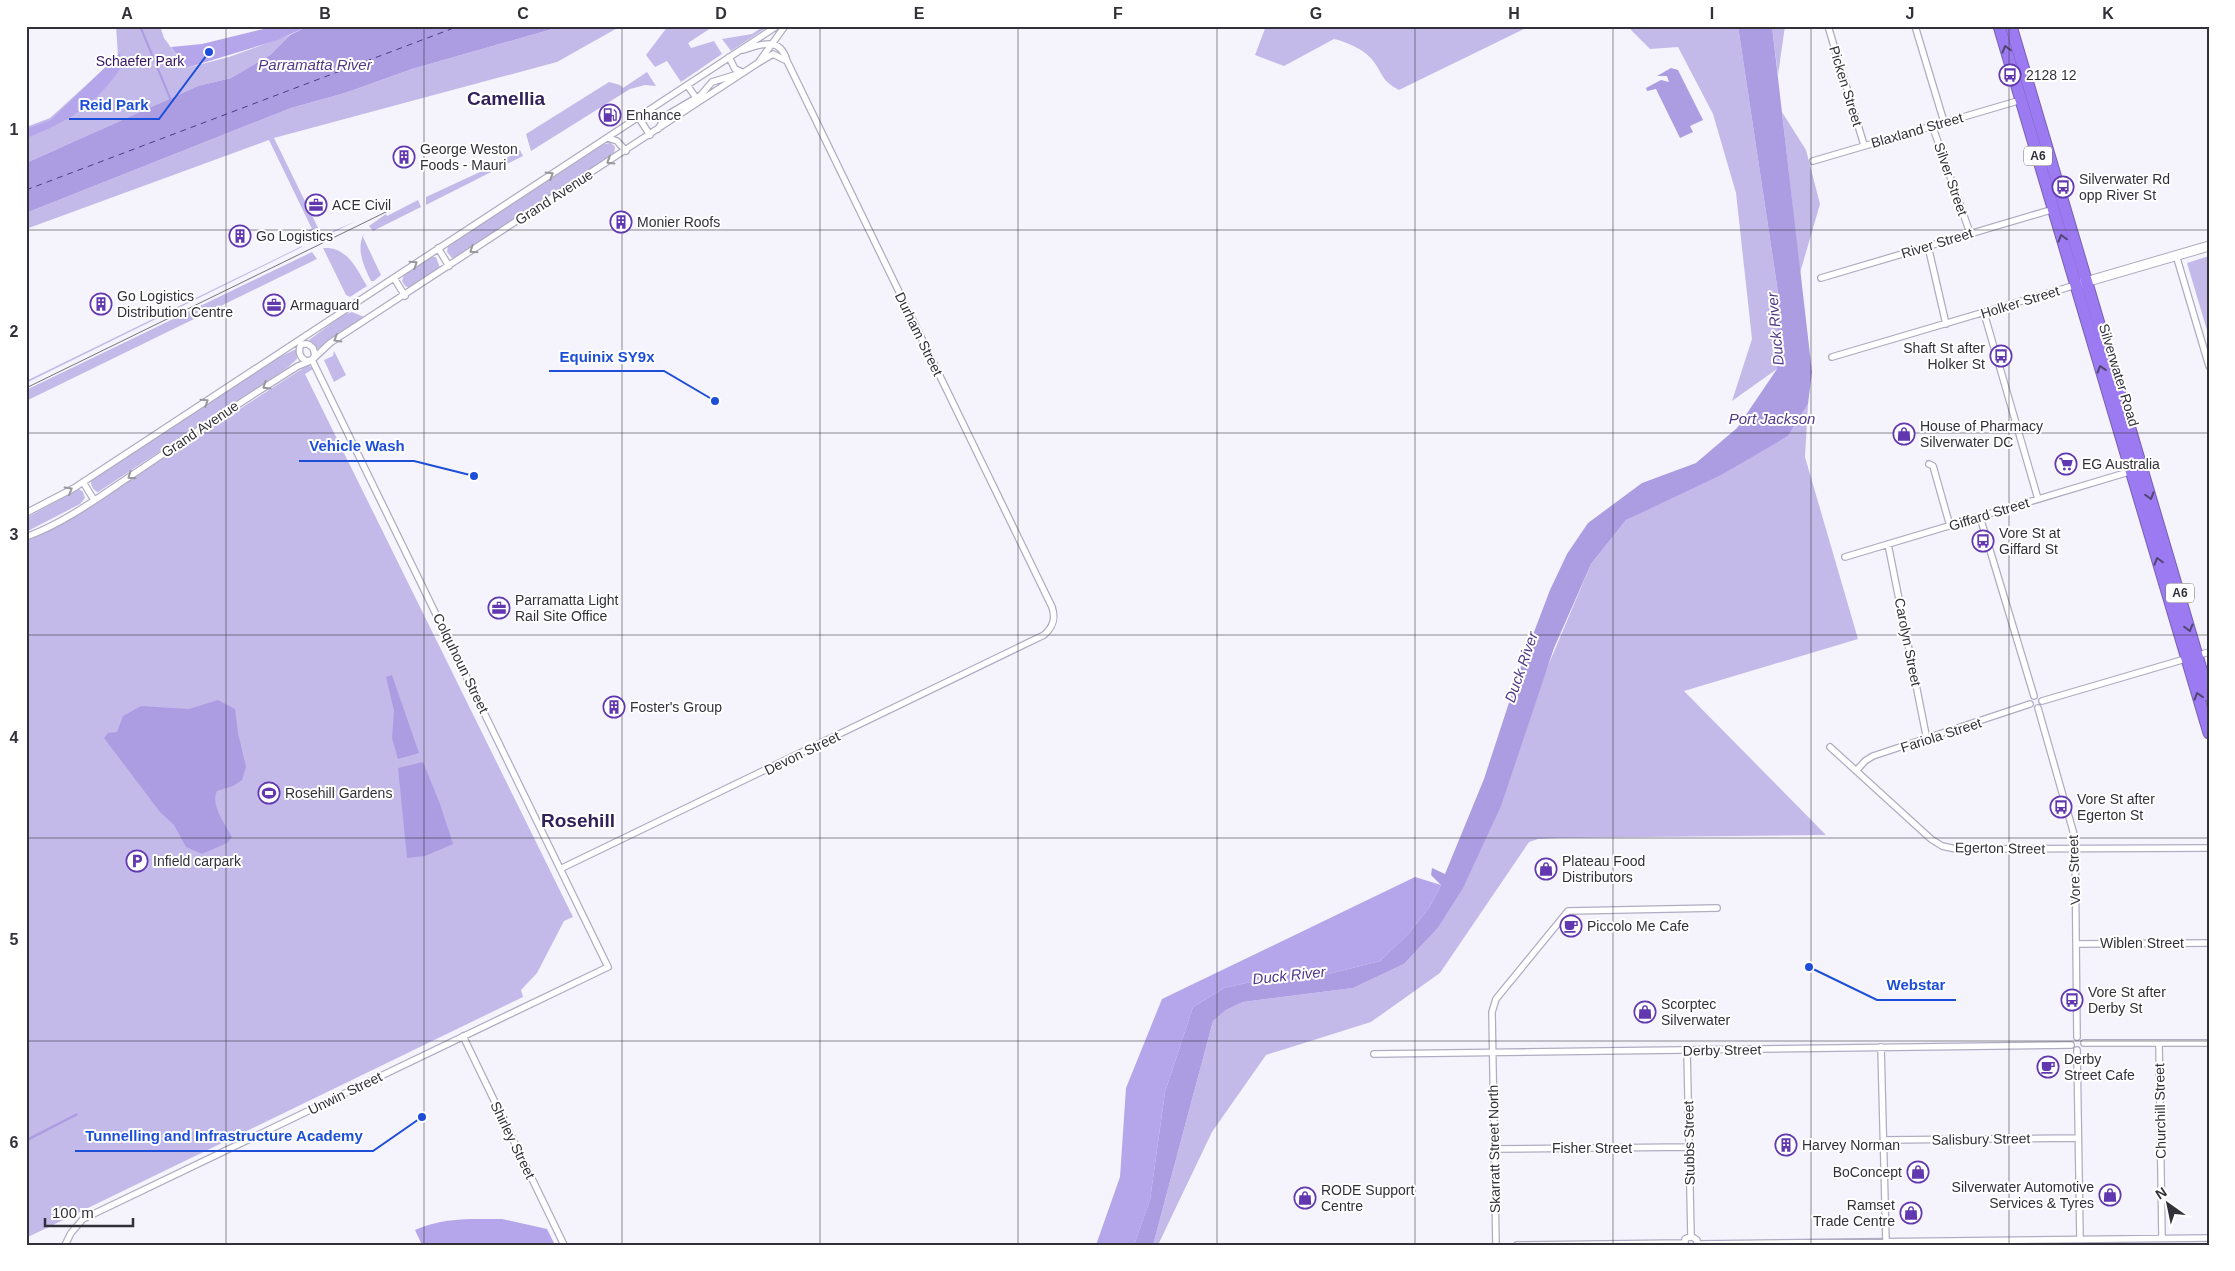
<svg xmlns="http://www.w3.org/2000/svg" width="2235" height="1271" font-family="Arial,sans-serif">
<rect width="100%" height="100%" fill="#f5f4fd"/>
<!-- green -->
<path fill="#c4baea" d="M116,26H160L164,38L186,68L229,57L290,35L270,55L231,78L198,86L26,163V127L50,118L118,56Z
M563,26H621L557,62L274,138L322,236L356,221L318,240L315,234L307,231L312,229L269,140L26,229V213L291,108L345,93L412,69Z
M668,26H714L688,43L691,48L714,41L722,54L681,82L667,61L655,67L646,55Z
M764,26H769L731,51L722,39L752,34Z
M1266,26H1530L1399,90C1382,81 1384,76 1374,62C1366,50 1347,42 1334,39L1284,66L1255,55Z
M1630,26H1738L1778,292L1777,369L1732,401L1752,339L1736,193L1713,114L1678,47L1650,49L1631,30Z
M1772,26H1785L1778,75Z
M647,72L656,86L645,85L630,89L531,151L526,134L609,82L620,85L623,88Z
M1782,112L1806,150L1820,204L1800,273Z
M611,143L615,147L614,154L457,257L452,258L447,252L448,246L604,144Z
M520,150L523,156L521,157L426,205V197L495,165Z
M418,200L421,207L373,231L369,226L386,214L387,216Z
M364,233L363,237L381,275L374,281H371C363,265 356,249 364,233Z
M302,246V247L26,383V381Z
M329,248C350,251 357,270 367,286L350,297L346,295L323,248Z
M312,252L317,259L26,401V390Z
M2209,256V337L2187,263Z
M432,257H436L440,268L410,288L405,286L402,281L404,275Z
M352,312L364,317L351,328L317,349L309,340L343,315Z
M296,349L297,359L287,368L98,492C93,491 90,484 91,479L268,363Z
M334,351L346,375L334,382L324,360L333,356Z
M308,365L313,369L305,374L573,917L564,921L537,973L521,990L523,997L26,1238V540L63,523Z
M1808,404L1805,457L1858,639L1684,691L1826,835L1558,838L1538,839L1529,842L1440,973L1371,1022L1266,1055L1212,1132L1158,1245H1153L1213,1021L1226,1010L1243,1002L1353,988L1404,964L1437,929L1591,564L1626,520L1788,436Z
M79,489L83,492L85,498L80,504L26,532V518Z"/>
<!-- forest -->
<path fill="#b5a5eb" d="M276,26H308L278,40L186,68L171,47L202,44Z
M120,53L122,66C97,104 69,122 26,138V129L51,120Z
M1415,877L1441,885L1429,908L1409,933L1380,961L1313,978L1255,981L1224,988L1193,1007L1165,1092L1150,1200L1134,1245H1096L1120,1177L1126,1088L1162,999Z
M502,1219L547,1229L555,1245H422L415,1230C443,1217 472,1219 502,1219Z"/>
<!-- water -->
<path fill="#ac9ce2" d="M308,26H563L412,69L345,93L291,108L26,213V163L198,86L231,78L270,55L290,35Z
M1738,26H1772L1812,372L1808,404L1788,436L1721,475L1626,520L1591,564L1554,648L1501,806L1463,888L1437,929L1404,964L1353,988L1243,1002L1226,1010L1213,1021L1153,1245H1134L1150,1200L1165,1092L1193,1007L1224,988L1255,981L1313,978L1380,961L1409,933L1429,908L1441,885L1431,875L1432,868L1445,874L1484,779L1521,666L1550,590L1567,554L1588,523L1642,483L1696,463L1737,428L1777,369L1778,292Z
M1671,68L1678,70L1703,120L1690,126L1693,132L1680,138L1656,89L1647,91L1646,88L1661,80L1669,82L1667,76H1657Z
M392,675L419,753L398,759L392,738L394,711L386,677Z
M218,700L235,709L238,733L246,767L242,780L233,786L217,791C210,805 225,824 232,837L227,843L202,854L186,847L174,825L160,812L104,738L108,733L117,732L123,716L141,706L189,709Z
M423,762L440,804L453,844L425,856L407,858L398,768Z
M77,1113L78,1115L26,1142V1139Z"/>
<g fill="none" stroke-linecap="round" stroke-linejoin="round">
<!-- stream -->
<path stroke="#ac9ce2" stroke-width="2" d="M140,26L170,98
M444,1245H480"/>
<!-- ferry -->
<path stroke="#51388a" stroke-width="1" stroke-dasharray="6 5" stroke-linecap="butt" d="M26,190L459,26"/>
<!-- street casing -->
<g stroke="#b0acc2" stroke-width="8">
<path id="street" d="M1828,26L1864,145
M1915,26L1944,122
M743,50C762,44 780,36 787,61
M729,57L735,69L742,72
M687,85L697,99
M639,118L650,135
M1932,125L1970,233
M658,129L667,115L701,95L712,82L738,74
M608,138L617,141L626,151
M1813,161L2021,100
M1928,246L1946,324
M438,248L449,266
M2176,255L2209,366
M394,278L405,296
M1821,278L2054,209
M1984,313L2038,499
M301,344H308L313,348L315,355L312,360L307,361C299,358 298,351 301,344Z
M1832,357L2076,285
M314,358L330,343L758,63L785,26
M1929,464L1933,466L1950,526
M83,482L94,500
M26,513L74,488L777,26
M1980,517L2034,696
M26,537C67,522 103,494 138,471C191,435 244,400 298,366L308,362
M1888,544L1927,740
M1845,557L2132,471
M2042,701L2209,652
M2038,708L2075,838L2077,1037
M1830,747L1931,839L1942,846L1956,849L2209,848
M1856,771L1865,761L1873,756L2030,704
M560,869L1044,635C1053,627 1056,619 1052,607L787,61L773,54L758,63
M2076,944L2209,943
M463,1036L564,1245
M2084,1043H2209
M2159,1044L2162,1238
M1881,1047L1886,1242
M1687,1050L1691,1236
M2077,1050L2080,1239
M1374,1054L2071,1045
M1884,1140L2078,1138
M1495,1149L1689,1147
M1697,1244L2209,1238
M65,1245L71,1233L83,1219L608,967L312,360
M1496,1245L1492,1012L1496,999L1568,911L1717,908
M1517,1245L1684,1243
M1685,1245V1239L1691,1236L1697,1240V1245"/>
</g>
<!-- secondary casing -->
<g stroke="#b0acc2" stroke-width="11">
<path id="secondary" d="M2082,283L2209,246"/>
</g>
<!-- highway casing -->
<g stroke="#7760b1" stroke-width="13">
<path id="highway" d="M1999,26L2209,733
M2011,26L2209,696"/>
</g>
<!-- street -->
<use href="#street" stroke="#fff" stroke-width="5.5"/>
<!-- secondary -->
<use href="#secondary" stroke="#fff" stroke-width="9"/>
<!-- highway -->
<use href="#highway" stroke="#9c7af2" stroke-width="11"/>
<!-- tram -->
<path stroke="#75737c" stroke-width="1" d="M26,388L388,211"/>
</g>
<!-- one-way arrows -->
<defs><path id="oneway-chevron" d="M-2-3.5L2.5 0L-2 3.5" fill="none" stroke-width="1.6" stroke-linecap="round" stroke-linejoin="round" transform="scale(1.25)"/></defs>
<g stroke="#524670">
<use href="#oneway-chevron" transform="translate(2006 49) rotate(-106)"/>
<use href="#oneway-chevron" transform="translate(2062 238) rotate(-106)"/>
<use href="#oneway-chevron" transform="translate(2101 369) rotate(-107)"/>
<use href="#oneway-chevron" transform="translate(2150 496) rotate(74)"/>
<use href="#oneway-chevron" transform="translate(2158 561) rotate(-106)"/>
<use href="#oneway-chevron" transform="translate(2189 628) rotate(75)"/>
<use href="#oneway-chevron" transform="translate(2198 696) rotate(-107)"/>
</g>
<g stroke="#98989c">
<use href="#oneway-chevron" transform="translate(610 161) rotate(148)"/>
<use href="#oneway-chevron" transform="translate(550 175) rotate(-32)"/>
<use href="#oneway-chevron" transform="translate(473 250) rotate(146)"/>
<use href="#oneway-chevron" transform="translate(414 264) rotate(-33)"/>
<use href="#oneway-chevron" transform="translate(337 339) rotate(150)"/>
<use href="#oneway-chevron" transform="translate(266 386) rotate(148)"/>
<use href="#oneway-chevron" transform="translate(205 402) rotate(-33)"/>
<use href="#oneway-chevron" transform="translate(131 476) rotate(146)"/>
<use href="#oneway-chevron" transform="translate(69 490) rotate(-30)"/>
</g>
<!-- grid -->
<path fill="none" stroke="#323039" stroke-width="1" stroke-opacity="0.55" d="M226,26V1245M424,26V1245M622,26V1245M820,26V1245M1018,26V1245M1217,26V1245M1415,26V1245M1613,26V1245M1811,26V1245M2009,26V1245M26,230H2209M26,433H2209M26,635H2209M26,838H2209M26,1041H2209"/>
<!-- icons -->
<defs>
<g id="bus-ring" transform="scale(1.125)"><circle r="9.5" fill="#fff" stroke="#6238b0" stroke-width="1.5"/><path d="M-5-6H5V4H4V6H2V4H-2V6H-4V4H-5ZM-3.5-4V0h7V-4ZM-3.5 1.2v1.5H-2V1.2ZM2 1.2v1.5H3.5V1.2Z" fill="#6238b0"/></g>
<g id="fuel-ring" transform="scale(1.125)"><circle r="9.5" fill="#fff" stroke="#6238b0" stroke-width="1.5"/><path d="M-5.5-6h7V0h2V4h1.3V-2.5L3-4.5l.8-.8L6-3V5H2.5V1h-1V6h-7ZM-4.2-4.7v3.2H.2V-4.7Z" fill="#6238b0"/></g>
<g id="building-ring" transform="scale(1.125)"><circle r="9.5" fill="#fff" stroke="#6238b0" stroke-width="1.5"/><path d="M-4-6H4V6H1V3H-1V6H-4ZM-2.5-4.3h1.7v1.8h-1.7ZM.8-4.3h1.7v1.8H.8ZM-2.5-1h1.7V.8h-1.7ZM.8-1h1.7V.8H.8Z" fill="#6238b0"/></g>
<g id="office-ring" transform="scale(1.125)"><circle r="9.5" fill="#fff" stroke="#6238b0" stroke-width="1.5"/><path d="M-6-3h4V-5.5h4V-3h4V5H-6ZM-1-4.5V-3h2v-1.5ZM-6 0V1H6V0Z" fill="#6238b0"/></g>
<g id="shop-ring" transform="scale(1.125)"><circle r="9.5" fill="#fff" stroke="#6238b0" stroke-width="1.5"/><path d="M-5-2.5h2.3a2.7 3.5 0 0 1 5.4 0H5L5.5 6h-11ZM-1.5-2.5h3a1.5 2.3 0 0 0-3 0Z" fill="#6238b0"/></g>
<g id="supermarket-ring" transform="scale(1.125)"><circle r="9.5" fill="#fff" stroke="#6238b0" stroke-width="1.5"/><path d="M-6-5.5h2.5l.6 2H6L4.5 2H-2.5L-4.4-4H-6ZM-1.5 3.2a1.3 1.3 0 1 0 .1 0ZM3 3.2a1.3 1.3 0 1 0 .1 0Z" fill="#6238b0"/></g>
<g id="stadium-ring" transform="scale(1.125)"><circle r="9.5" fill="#fff" stroke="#6238b0" stroke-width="1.5"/><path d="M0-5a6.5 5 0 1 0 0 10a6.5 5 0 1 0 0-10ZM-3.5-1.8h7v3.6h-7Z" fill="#6238b0"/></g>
<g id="parking-ring" transform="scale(1.125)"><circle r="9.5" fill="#fff" stroke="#6238b0" stroke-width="1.5"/><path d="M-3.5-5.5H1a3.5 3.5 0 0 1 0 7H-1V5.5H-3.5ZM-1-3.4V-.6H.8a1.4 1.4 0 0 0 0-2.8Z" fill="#6238b0"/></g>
<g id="cafe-ring" transform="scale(1.125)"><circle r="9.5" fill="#fff" stroke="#6238b0" stroke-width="1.5"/><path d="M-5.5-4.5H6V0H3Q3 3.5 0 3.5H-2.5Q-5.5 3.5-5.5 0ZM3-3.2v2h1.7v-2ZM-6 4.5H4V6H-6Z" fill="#6238b0"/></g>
</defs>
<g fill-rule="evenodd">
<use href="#bus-ring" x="2010" y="75"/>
<use href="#fuel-ring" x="610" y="115"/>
<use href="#building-ring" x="404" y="157"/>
<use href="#bus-ring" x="2063" y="187"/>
<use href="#office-ring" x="316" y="205"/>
<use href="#building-ring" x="621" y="222"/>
<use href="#building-ring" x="240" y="236"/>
<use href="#building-ring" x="101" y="304"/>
<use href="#office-ring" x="274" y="305"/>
<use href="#bus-ring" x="2001" y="356"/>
<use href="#shop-ring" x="1904" y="434"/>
<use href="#supermarket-ring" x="2066" y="464"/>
<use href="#bus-ring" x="1983" y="541"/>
<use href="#office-ring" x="499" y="608"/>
<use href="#building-ring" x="614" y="707"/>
<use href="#stadium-ring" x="269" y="793"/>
<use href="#bus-ring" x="2061" y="807"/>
<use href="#parking-ring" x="137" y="861"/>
<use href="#shop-ring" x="1546" y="869"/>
<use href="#cafe-ring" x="1571" y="926"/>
<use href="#bus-ring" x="2072" y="1000"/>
<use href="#shop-ring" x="1645" y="1012"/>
<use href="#cafe-ring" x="2048" y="1067"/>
<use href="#building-ring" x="1786" y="1145"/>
<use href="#shop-ring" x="1918" y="1172"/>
<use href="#shop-ring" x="2110" y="1195"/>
<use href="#shop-ring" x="1305" y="1198"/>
<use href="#shop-ring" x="1911" y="1213"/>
</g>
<g text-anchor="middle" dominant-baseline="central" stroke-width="4" stroke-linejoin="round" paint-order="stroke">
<!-- shield labels -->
<g fill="#fff" stroke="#706e74" stroke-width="1">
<rect x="2024" y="146.5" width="28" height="19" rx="4"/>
<rect x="2166" y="583.5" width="28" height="19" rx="4"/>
</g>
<g font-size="12" font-weight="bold" fill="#323039">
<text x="2038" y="156">A6</text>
<text x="2180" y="593">A6</text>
</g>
<!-- park labels -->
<g font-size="14" fill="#341566" stroke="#fff">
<text x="140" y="61">Schaefer Park</text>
</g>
<!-- poi labels -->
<g font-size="14" fill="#323039" stroke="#fff" text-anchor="start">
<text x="2026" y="75">2128 12</text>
<text x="626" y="115">Enhance</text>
<text x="420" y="149">George Weston<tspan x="420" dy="16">Foods - Mauri</tspan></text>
<text x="2079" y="179">Silverwater Rd<tspan x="2079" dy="16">opp River St</tspan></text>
<text x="332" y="205">ACE Civil</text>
<text x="637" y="222">Monier Roofs</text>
<text x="256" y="236">Go Logistics</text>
<text x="117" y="296">Go Logistics<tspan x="117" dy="16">Distribution Centre</tspan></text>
<text x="290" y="305">Armaguard</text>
<text x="1985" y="348" text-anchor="end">Shaft St after<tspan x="1985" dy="16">Holker St</tspan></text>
<text x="1920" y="426">House of Pharmacy<tspan x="1920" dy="16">Silverwater DC</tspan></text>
<text x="2082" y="464">EG Australia</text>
<text x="1999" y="533">Vore St at<tspan x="1999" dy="16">Giffard St</tspan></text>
<text x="515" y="600">Parramatta Light<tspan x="515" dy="16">Rail Site Office</tspan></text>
<text x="630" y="707">Foster's Group</text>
<text x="285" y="793">Rosehill Gardens</text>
<text x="2077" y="799">Vore St after<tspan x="2077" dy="16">Egerton St</tspan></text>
<text x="153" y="861">Infield carpark</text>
<text x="1562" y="861">Plateau Food<tspan x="1562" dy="16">Distributors</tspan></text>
<text x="1587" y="926">Piccolo Me Cafe</text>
<text x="2088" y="992">Vore St after<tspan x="2088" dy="16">Derby St</tspan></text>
<text x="1661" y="1004">Scorptec<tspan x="1661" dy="16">Silverwater</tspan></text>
<text x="2064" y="1059">Derby<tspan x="2064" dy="16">Street Cafe</tspan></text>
<text x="1802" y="1145">Harvey Norman</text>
<text x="1902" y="1172" text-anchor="end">BoConcept</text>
<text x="2094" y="1187" text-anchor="end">Silverwater Automotive<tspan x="2094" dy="16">Services &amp; Tyres</tspan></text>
<text x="1321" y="1190">RODE Support<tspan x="1321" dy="16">Centre</tspan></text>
<text x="1895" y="1205" text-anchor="end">Ramset<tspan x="1895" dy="16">Trade Centre</tspan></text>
</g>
<!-- street labels -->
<g font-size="14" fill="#323039" stroke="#fff">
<text transform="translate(1846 86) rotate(73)">Picken Street</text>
<text transform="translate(1917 130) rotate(-16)">Blaxland Street</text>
<text transform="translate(1951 179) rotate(71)">Silver Street</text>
<text transform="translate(554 197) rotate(-33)">Grand Avenue</text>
<text transform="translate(1937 243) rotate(-17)">River Street</text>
<text transform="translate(2020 302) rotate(-17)">Holker Street</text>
<text transform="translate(919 334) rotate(64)">Durham Street</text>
<text transform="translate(2119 375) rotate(73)">Silverwater Road</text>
<text transform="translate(200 429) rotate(-34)">Grand Avenue</text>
<text transform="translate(1989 514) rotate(-17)">Giffard Street</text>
<text transform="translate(1908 642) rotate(79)">Carolyn Street</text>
<text transform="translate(461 663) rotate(64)">Colquhoun Street</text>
<text transform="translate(1941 735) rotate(-18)">Fariola Street</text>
<text transform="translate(802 753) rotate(-26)">Devon Street</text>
<text transform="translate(2000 848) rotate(1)">Egerton Street</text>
<text transform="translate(2074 870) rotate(-92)">Vore Street</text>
<text x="2142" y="943">Wiblen Street</text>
<text transform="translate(1722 1050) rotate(-1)">Derby Street</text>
<text transform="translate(345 1093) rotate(-26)">Unwin Street</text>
<text transform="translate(2160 1111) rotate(-91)">Churchill Street</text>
<text transform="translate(1981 1139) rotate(-1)">Salisbury Street</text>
<text transform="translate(513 1140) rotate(64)">Shirley Street</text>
<text transform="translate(1689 1143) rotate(-91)">Stubbs Street</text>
<text x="1592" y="1148">Fisher Street</text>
<text transform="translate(1494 1149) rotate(-91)">Skarratt Street North</text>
</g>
<!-- water labels -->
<g font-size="15" font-style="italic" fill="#51388a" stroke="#fff">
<text x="315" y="64">Parramatta River</text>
<text transform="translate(1775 329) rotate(-95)">Duck River</text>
<text x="1772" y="418">Port Jackson</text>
<text transform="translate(1521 667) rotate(-71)">Duck River</text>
<text transform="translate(1289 975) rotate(-6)">Duck River</text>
</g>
<!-- district labels -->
<g font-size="19" font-weight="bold" fill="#32205a" stroke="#fff">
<text x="506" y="98">Camellia</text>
<text x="578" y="820">Rosehill</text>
</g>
</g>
<!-- callouts -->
<path fill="none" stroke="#1d4ed8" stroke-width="2" d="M209 52L159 119H69M715 401L664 371H549M474 476L414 461H299M1809 967L1877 1000H1956M422 1117L373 1151H75"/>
<g fill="#1d4ed8" stroke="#fff" stroke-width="2">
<circle cx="209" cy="52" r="5"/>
<circle cx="715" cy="401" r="5"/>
<circle cx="474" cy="476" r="5"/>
<circle cx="1809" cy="967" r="5"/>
<circle cx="422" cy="1117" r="5"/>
</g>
<g font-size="15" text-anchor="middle" font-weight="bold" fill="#1d4ed8" stroke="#fff" stroke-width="4" stroke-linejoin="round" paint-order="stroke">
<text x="114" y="110">Reid Park</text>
<text x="607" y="362">Equinix SY9x</text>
<text x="357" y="451">Vehicle Wash</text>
<text x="1916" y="990">Webstar</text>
<text x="224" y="1141">Tunnelling and Infrastructure Academy</text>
</g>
<!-- border -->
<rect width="2235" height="1271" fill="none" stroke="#ffffff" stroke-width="55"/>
<!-- north arrow -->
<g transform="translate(2168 1204) rotate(327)" stroke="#ffffff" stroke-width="4" paint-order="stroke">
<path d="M0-4L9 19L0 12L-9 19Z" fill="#323039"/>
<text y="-8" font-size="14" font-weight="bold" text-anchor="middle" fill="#323039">N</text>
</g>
<!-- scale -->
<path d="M45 1218v8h88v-8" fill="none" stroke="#323039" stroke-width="2.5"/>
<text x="52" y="1218" font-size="15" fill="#323039" stroke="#ffffff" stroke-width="4" paint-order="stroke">100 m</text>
<rect x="28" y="28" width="2180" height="1216" fill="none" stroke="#323039" stroke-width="2"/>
<g font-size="16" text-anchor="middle" font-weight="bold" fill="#323039">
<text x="127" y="19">A</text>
<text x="325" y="19">B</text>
<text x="523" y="19">C</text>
<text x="721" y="19">D</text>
<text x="919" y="19">E</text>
<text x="1118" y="19">F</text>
<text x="1316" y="19">G</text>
<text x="1514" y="19">H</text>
<text x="1712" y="19">I</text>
<text x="1910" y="19">J</text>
<text x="2108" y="19">K</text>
<text x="14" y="135">1</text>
<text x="14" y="337">2</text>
<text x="14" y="540">3</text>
<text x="14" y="743">4</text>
<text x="14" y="945">5</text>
<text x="14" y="1148">6</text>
</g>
</svg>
